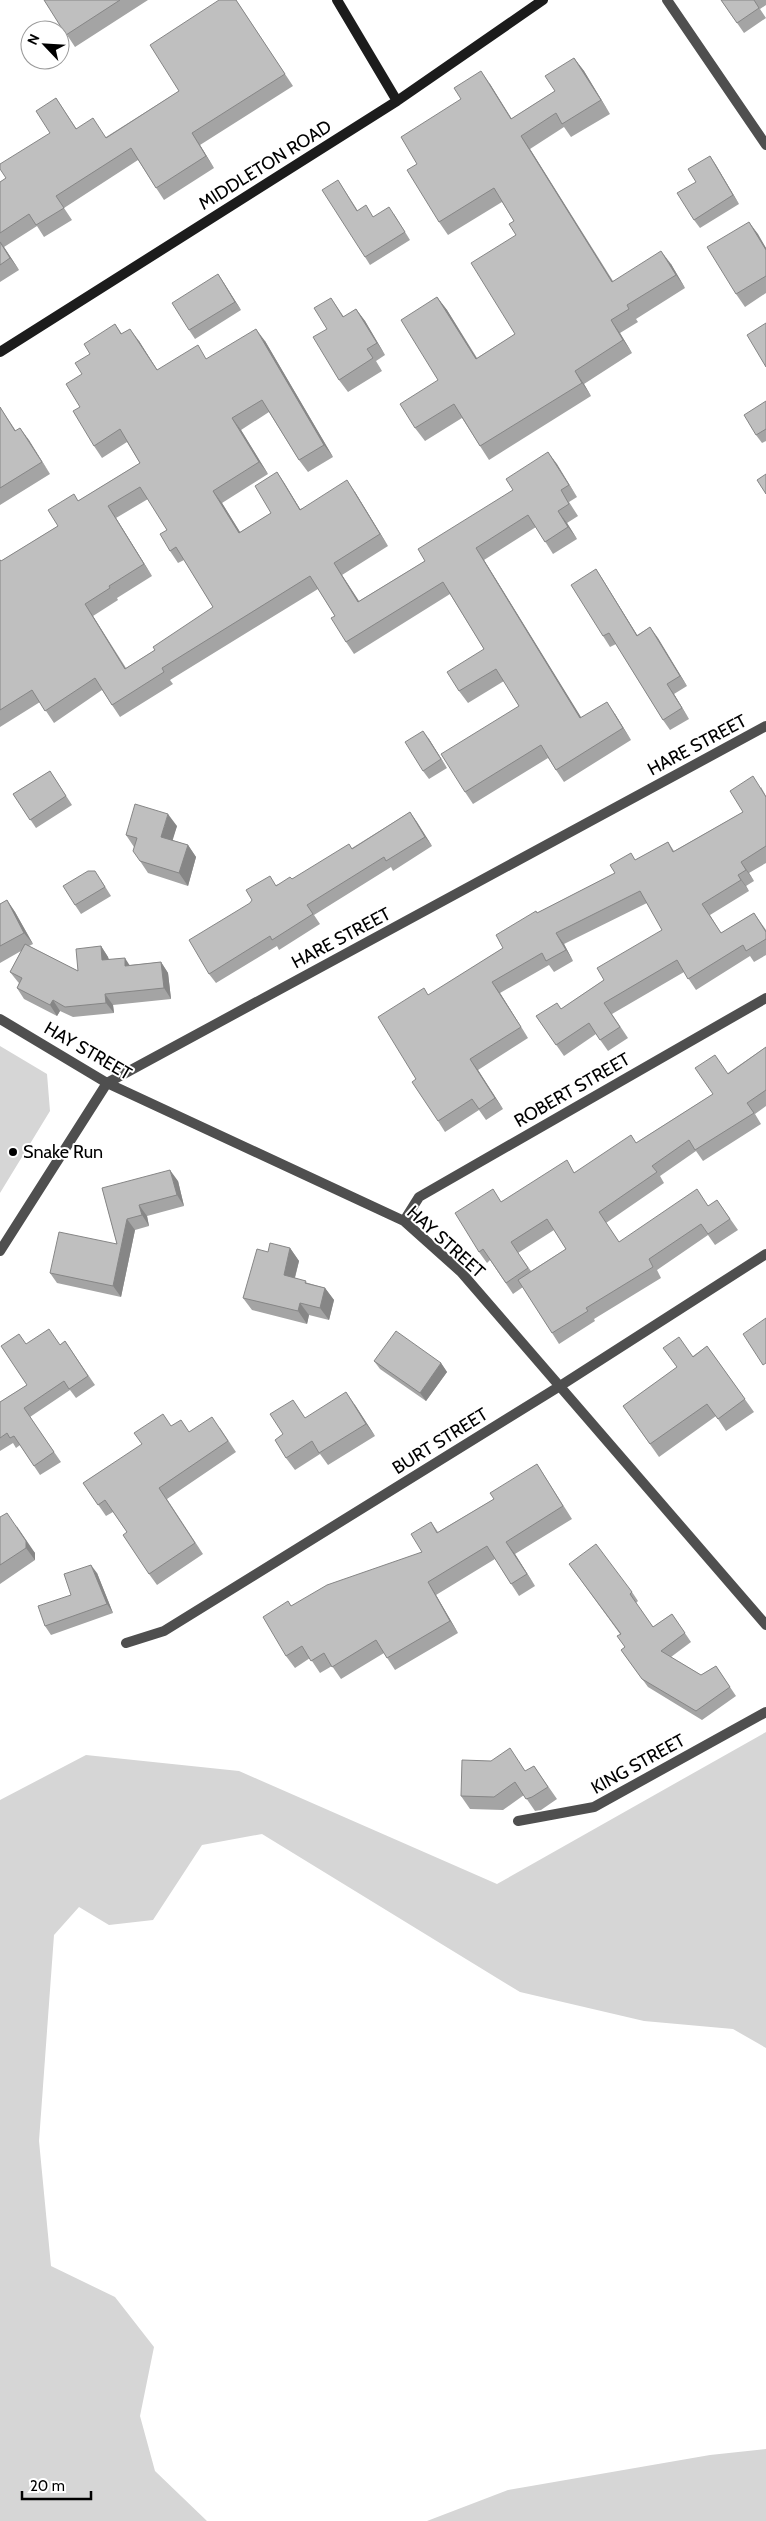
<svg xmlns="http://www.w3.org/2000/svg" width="766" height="2521" font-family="Cabin,sans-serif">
<rect width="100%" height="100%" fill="#fff"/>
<!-- green -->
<path fill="#d6d6d6" d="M0,1046L47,1074L50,1111L0,1193Z
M766,1732V2048L733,2029L644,2021L520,1992L262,1834L202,1845L153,1920L109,1925L79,1907L54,1935L39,2141L51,2266L115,2297L154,2347L140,2416L155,2471L207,2521H0V1800L86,1755L239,1771L497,1884Z
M766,2449V2521H427L508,2490L710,2455Z"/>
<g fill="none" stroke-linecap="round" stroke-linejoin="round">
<!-- street -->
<path stroke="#4f4f4f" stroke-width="10" d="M667,0L766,145
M0,1019L107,1083L404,1221L461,1272L766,1625
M404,1221L419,1197L766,998
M0,1251L107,1083L766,726
M126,1643L164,1631L560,1386L766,1254
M518,1821L594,1807L766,1712"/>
<!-- secondary -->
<path stroke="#1c1c1c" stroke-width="10" d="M337,0L397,101
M0,352L397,101L543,0"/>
</g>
<!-- wall -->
<path fill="#a4a4a4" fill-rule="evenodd" d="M44,0H148L75,47Z
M236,0L293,86L200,145L214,168L164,200L138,160L64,208L72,220L44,237L37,226L4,247L19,270L0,282V182L6,178L50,133L56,98L76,128L106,137L179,91Z
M721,0H766V5L760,9L766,18L744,33Z
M574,58L584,71L610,114L571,137L564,127L530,149L613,281L671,264L685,288L636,319L638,322L620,333L632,353L584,384L591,396L489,460L462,418L425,441L415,428L438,380L437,297L447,310L477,358L515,334L516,235L514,221L502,202L448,235L439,222L417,164L490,84L511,119L555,91Z
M710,156L739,204L700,228L694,220L696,182Z
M338,180L358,211L373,217L394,214L410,240L370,265L365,257Z
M749,222L766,248V293L745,307L736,294Z
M218,274L241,310L195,339L189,330Z
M331,298L344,317L356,309L365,321L385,355L376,361L382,371L348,392L339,380L327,329Z
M115,324L122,334L139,341L157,370L207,359L265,341L333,457L308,472L299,460L269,412L241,430L268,474L222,503L240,532L271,513L277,472L300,509L355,492L388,546L342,575L359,601L425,561L513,490L548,452L577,497L569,502L578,516L567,523L577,539L553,554L536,527L484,560L581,718L615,714L631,740L564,782L548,758L473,804L465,792L519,706L504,681L468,703L459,691L484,649L450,594L354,654L346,642L335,616L318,589L170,680L173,684L120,717L102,690L54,723L40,702L0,727V559L1,561L58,526L78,501L140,463L127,442L102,458L94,446L80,407L82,374L90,354ZM148,499L167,530L170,551L178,563L184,560L213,607L155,650L126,668L93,616L118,600L117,598L152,576L116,518Z
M766,401V441L762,443L756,435Z
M0,407L16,431L20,428L50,474L0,505Z
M596,569L603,580L637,635L650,627L687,686L674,694L689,719L670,730L663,720L616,644L610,647L603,636Z
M429,739L447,768L429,779L423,771Z
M50,771L72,805L36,828L13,794Z
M761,787L766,796V863L749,873L754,881L746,886L749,891L710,915L721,933L754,913L766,930V955L754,962L750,956L696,990L684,972L612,1014L628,1038L608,1051L596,1034L564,1056L536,1016L561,1009L604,980L662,930L647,903L564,944L573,961L554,972L549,965L500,993L528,1038L478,1070L503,1109L486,1120L479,1110L445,1132L438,1121L416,1079L429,995L503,948L537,913L615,873L636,860L668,842L674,851L743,812Z
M410,812L432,846L393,871L391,867L314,915L320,924L279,950L277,946L216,983L209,974L250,903L276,885L292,879L352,848Z
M177,826L172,840L188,845L196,857L188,886L148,873L140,861L134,847L126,835Z
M101,880L111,896L81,914L75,905Z
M7,900L15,912L33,944L29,946L78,971L101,946L108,957L109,959L130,965L161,962L168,973L171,999L113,1005L114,1013L73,1017L60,1011L57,1016L24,999L17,988L19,983L18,982L10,972L21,951L0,963V904Z
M766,1047V1106L755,1114L761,1124L703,1161L696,1151L660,1176L664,1183L606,1223L619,1242L708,1206L717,1200L738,1230L715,1245L708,1235L657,1270L661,1278L594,1319L595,1321L559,1344L523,1287L513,1294L490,1260L487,1263L479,1252L502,1201L575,1172L636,1143L713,1094L728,1073ZM554,1230L566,1249L531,1271L518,1253Z
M178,1181L184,1206L147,1216L149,1226L135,1230L121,1297L57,1283L50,1273L117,1244L102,1188Z
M290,1248L299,1261L295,1278L308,1283L325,1288L334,1300L329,1320L309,1315L307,1324L252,1310L243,1298L268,1252Z
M65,1341L95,1385L76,1398L70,1390L30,1417L61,1462L40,1475L20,1445L16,1448L13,1443L0,1451V1402L27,1385L26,1344L60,1345Z
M707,1346L754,1412L726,1431L716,1416L659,1457L623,1406Z
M374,1361L441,1363L447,1372L426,1401L380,1369Z
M355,1405L375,1436L328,1465L320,1454L295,1470L286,1458L283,1434L305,1418Z
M171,1426L190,1432L220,1428L236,1452L167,1499L203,1554L157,1585L149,1574L127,1532L113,1512L106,1516L83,1483Z
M537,1464L572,1519L515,1554L535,1586L519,1596L495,1559L436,1595L458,1633L395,1670L384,1653L341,1679L332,1666L320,1673L310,1658L295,1668L286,1656L288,1601L291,1606L422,1552L431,1522L438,1532L494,1499Z
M0,1517L35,1553V1560L0,1584Z
M575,1572L632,1592L638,1601L636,1603L653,1627L672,1614L691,1642L671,1657L701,1675L716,1666L736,1696L702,1720L648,1687L621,1650L625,1647L620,1634Z
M97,1573L113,1613L51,1635L45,1626Z
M534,1766L557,1799L541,1810L535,1811L524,1795L503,1810L470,1809L461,1796L526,1771Z"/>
<!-- shaded-wall -->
<path fill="#868686" d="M574,58L584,71L610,114Z
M481,71L490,84L520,132L511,119Z
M192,133L200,145L214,168L206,156Z
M521,136L530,149L621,295L612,282Z
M710,156L716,165L739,204L733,195Z
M749,222L758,234L766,248V250Z
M0,241L4,247L19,270L10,258Z
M661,251L671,264L685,288L676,275Z
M218,274L224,283L241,310L235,302Z
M437,297L447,310L485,372L476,359Z
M356,309L365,321L385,355L377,343Z
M611,320L620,333L632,353L623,340Z
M130,329L139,341L165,382L157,370Z
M256,329L265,341L333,457L324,445Z
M575,371L584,384L591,396L582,383Z
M232,418L241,430L268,474L259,462Z
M20,428L29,440L50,474L42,462Z
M548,452L557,464L577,497L569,485Z
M277,472L285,484L308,522L300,510Z
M347,480L355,492L388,546L380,534Z
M213,491L222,503L248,545L239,533Z
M108,506L116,518L152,576L144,564Z
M558,511L567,523L577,539L568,527Z
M476,548L484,560L589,730L580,718Z
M334,563L342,575L367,614L358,602Z
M596,569L603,580L644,646L637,636Z
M85,604L93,616L133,681L125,669Z
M650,627L658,638L687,686L680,676Z
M667,684L674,694L689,719L682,708Z
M607,702L615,714L631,740L623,728Z
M423,731L429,739L447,768L441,759Z
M410,812L417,822L432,846L425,837Z
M168,814L177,826L170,849L161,837Z
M188,845L196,857L188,886L179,873Z
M741,862L749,873L754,881L746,870Z
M738,875L746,886L749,891L741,880Z
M7,900L15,912L33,944L24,933Z
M556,933L564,944L573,961L566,950Z
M101,946L108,957L110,971L102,960Z
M125,958L132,969L125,966Z
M161,962L168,973L171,999L164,988Z
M492,982L500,993L528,1038L521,1027Z
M105,994L113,1005L114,1013L106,1003Z
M53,1000L60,1011L57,1016L50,1005Z
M470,1059L478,1070L503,1109L495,1098Z
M170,1170L178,1181L184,1206L177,1195Z
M139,1205L147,1216L149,1226L142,1215Z
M127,1219L135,1230L121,1297L113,1286Z
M290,1248L299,1261L292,1288L284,1275Z
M325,1288L334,1300L329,1320L320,1308Z
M300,1303L309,1315L307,1324L298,1311Z
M441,1363L447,1372L426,1401L420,1393Z
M346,1392L355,1405L375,1436L366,1424Z
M16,1525L35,1553V1560L26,1548Z
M506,1542L515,1554L535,1586L527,1574Z
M91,1565L97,1573L113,1613L107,1604Z
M428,1582L436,1595L458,1633L450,1621Z"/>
<!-- building -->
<path fill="#bfbfbf" stroke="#868686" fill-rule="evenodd" d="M44,0H120L66,35Z
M219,0H236L285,74L192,133L206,156L156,188L131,148L56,196L64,208L36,225L29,214L0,233V182L6,178L0,169V164L50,133L36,111L56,98L76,129L93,118L106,138L179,91L150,45Z
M721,0H754L759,8L737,23Z
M574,58L601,100L562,124L556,113L521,136L612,282L661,251L676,275L627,305L629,309L611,320L623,340L575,371L582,383L480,446L454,404L415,428L400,404L438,380L401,320L437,297L476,359L515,334L471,263L516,235L509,224L514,221L494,188L439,222L407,170L417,164L401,137L461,99L454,88L481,71L511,119L555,91L545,76Z
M710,156L733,195L694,220L677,193L696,182L688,169Z
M338,180L357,211L366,205L373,217L389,207L405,232L365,257L322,190Z
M749,222L766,250V276L736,294L707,247Z
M0,242L10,258L0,265Z
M218,274L235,302L189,330L172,303Z
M331,298L343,317L356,309L377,343L367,349L373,358L339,380L313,337L327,329L314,308Z
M766,323V367L747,335Z
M115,324L121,334L130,329L157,370L198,345L206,359L256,329L324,445L299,460L262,400L232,418L259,462L213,491L239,533L271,513L255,486L277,472L300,510L347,480L380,534L334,563L358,602L425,561L418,549L513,490L506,479L548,452L569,485L561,490L569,504L558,511L568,527L545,542L528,515L476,548L580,718L607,702L623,728L556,770L541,745L465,792L441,754L519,706L496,669L459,691L447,672L484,649L443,582L346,642L331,618L335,616L310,576L162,668L164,672L112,705L95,678L45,711L32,690L0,710V560L1,561L58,526L48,510L74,494L78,501L140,463L120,429L94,446L73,411L80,407L66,384L82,374L75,363L90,354L84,344ZM140,487L167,530L160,534L170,551L176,547L213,607L153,647L155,650L125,669L85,604L110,588L109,586L144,564L108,506Z
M766,401V429L756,435L744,415Z
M0,407L15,431L20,428L42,462L0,488Z
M766,474V494L757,480Z
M596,569L637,636L650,627L680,676L667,684L682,708L663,720L609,633L603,636L571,585Z
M423,731L441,759L423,771L405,742Z
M50,771L66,796L30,820L13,794Z
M753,776L766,797V846L741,862L746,870L738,875L741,880L702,904L721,933L754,913L766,932V939L746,951L743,945L688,979L677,960L604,1003L620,1027L600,1040L589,1023L556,1045L536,1016L557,1003L561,1009L604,980L597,968L662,930L640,891L556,933L566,950L546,961L542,953L492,982L521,1027L470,1059L495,1098L479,1109L472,1099L438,1121L412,1082L416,1079L378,1017L424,988L428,995L503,948L496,935L536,911L537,913L615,873L610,865L631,853L635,860L668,842L673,852L743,812L730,791Z
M135,804L168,814L161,837L188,845L179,873L140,861L133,851L137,838L126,835Z
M410,812L425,837L386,861L384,857L307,905L313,914L272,940L270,936L209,974L189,940L250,903L252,900L246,890L270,876L276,886L290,877L292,879L349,844L352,849Z
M88,871H95L105,887L75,905L63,886Z
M7,900L24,933L0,946V904Z
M25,944L78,971L76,949L101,946L102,960L125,958V966L161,962L164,988L105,994L106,1003L65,1007L53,1000L50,1005L17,988L22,978L10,972Z
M766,1047V1090L747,1103L754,1113L695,1150L689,1140L652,1166L657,1172L599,1212L619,1242L697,1189L708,1206L717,1200L730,1219L708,1234L701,1224L649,1259L653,1267L586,1308L588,1311L552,1333L518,1280L566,1249L547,1219L511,1242L528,1268L506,1283L483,1249L479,1252L455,1213L493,1189L501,1202L567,1160L574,1173L631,1135L636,1143L713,1094L695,1068L715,1055L728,1074Z
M170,1170L177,1195L139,1205L142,1215L127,1219L113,1286L50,1273L59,1232L117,1244L102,1188Z
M270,1243L290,1248L284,1275L306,1281L305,1283L325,1288L320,1308L300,1303L298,1311L243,1298L257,1249L268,1252Z
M766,1318V1363L763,1365L743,1334Z
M49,1329L60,1345L65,1341L88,1376L69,1389L64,1381L24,1408L54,1452L34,1466L14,1436L10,1438L7,1433L0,1438V1402L27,1385L1,1346L19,1334L26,1344Z
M396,1331L441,1363L420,1393L374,1361Z
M679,1337L693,1357L707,1346L745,1399L718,1419L707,1404L650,1444L623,1406L677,1367L663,1348Z
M346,1392L366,1424L319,1453L312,1441L286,1458L275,1440L283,1434L270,1414L293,1400L305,1418Z
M163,1414L171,1426L181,1420L189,1432L212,1417L228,1441L159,1488L195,1543L149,1574L123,1535L127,1532L105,1500L98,1505L83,1483L142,1444L134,1433Z
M537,1464L563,1506L506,1542L527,1574L511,1584L487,1546L428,1582L450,1621L387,1658L376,1640L332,1667L324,1653L311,1661L302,1646L286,1656L263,1617L288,1601L291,1606L327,1585L422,1552L411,1534L431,1522L437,1533L494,1499L490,1493Z
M7,1513L26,1541V1548L0,1565V1517Z
M596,1544L632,1592L630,1594L653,1627L672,1614L685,1633L661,1651L701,1675L716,1666L730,1687L696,1711L642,1679L621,1650L625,1647L617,1636L621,1634L569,1564Z
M91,1565L107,1604L45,1626L38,1606L71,1595L64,1574Z
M510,1748L525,1771L534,1766L548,1787L532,1797L526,1799L515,1782L494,1797L461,1796L462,1760L491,1761Z"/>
<!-- markers -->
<circle fill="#000" stroke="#fff" stroke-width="2" cx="13" cy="1152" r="5"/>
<g text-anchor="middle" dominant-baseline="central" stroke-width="4" stroke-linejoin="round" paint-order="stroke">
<!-- street labels -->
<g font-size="18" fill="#000" stroke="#fff">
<text transform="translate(265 165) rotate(-32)">MIDDLETON ROAD</text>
<text transform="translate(697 745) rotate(-28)">HARE STREET</text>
<text transform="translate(341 938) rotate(-28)">HARE STREET</text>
<text transform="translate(88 1051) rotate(30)">HAY STREET</text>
<text transform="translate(572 1090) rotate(-30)">ROBERT STREET</text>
<text transform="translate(446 1242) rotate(42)">HAY STREET</text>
<text transform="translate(440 1441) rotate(-32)">BURT STREET</text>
<text transform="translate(638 1764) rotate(-29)">KING STREET</text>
</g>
<!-- poi labels -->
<g font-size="18" fill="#000" stroke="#fff" text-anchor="start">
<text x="23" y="1152">Snake Run</text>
</g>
</g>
<!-- north arrow -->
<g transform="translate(45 45) rotate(295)"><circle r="24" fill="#ffffff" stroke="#999999"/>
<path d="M0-4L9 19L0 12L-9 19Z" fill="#000000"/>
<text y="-8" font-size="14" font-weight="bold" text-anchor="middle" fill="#000000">N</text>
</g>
<!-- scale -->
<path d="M22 2491v8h69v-8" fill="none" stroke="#000000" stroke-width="2.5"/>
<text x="30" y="2491" font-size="15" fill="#000000" stroke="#ffffff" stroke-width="4" paint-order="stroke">20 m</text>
</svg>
